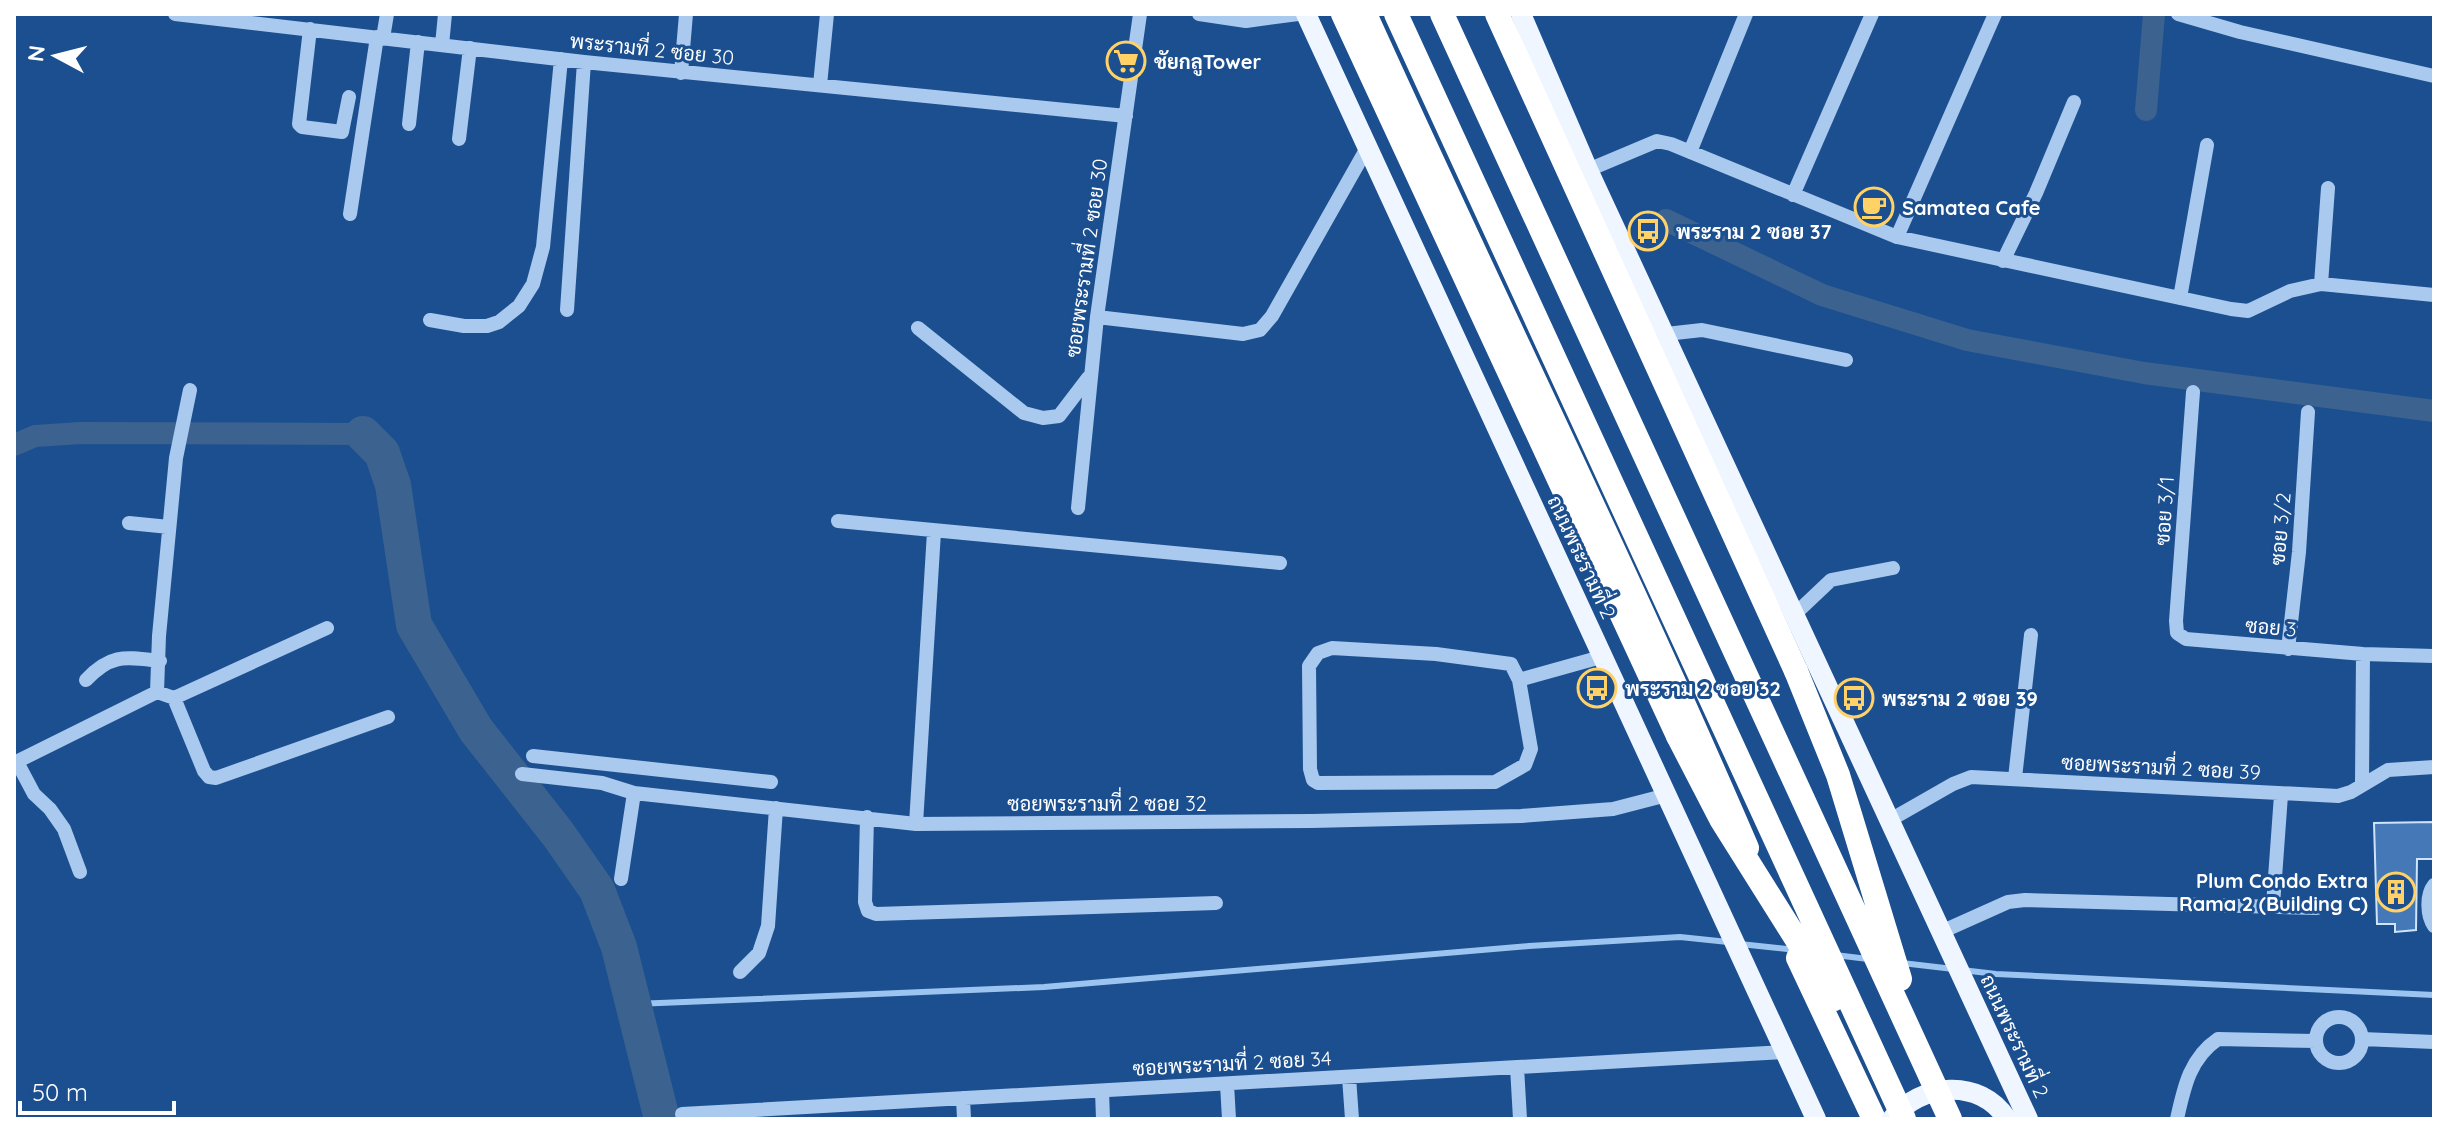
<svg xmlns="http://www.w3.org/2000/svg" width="2448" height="1133" font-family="Quicksand,Sarabun,sans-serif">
<rect width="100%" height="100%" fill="#1b4f8f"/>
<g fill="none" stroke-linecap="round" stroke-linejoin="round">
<!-- stream -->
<path stroke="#9cc4f0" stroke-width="6" d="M1740,944L1796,950
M1835,955L1868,959
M1902,963L1996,974L2434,995
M635,1004L1044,987L1529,946L1680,937L1728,942"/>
<!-- canal -->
<path stroke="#3c6290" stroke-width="22" d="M2146,110L2154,14
M1666,220L1822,295L1967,340L2144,373L2434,411
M14,445L35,436L81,433L363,434"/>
<!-- river -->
<path stroke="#3c6290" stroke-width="36" d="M363,434L382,453L393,485L414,625L476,730L558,834L597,890L619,947L662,1119"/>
</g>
<!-- building -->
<path fill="#4478b7" stroke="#cfe3fa" stroke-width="2" d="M2434,822V859H2417L2416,930L2395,932V924H2377L2374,823Z"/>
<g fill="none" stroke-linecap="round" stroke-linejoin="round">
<!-- minor -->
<path stroke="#a9c9ee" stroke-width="14" d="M175,14L584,62L1126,116
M1199,14L1246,21L1298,14
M2178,14L2240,32L2434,76
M310,29L299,124L302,127L342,132L349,97
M383,38L387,14
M442,45L445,14
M681,73L686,14
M820,85L827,14
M409,124L418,42
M459,139L470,48
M1690,152L1746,14
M1588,170L1657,141L1671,144L1897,237L2231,309L2248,311L2290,291L2321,284L2434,295
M1793,195L1872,14
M350,214L377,37
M1897,237L1995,14
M2003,261L2036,193L2074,102
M2321,284L2328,188
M2180,298L2207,145
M567,310L584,62
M1097,317L1243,334L1260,330L1272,316L1367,148
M430,320L464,326H487L499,322L519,306L533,284L543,247L561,59
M918,328L1024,413L1043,418L1059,416L1088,378
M1666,334L1702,330L1846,360
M2193,392L2176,621L2177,633L2186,639L2363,654L2434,656
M1078,508L1097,317L1140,14
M838,521L1280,563
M129,523L169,527
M1794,615L1831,580L1893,568
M1332,648L1436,654L1511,664L1519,680L1531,749L1525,765L1495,782L1318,783L1313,780L1310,769L1309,666L1318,653Z
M2288,649L2299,552L2308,412
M86,680C111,653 126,657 160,661
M1519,680L1601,657
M157,692L159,636L176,458L190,390
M174,698L204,771L209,777L216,778L388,717
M533,756L771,782
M17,762L34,794L50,809L64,829L80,872
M14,763L157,692L174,698L327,628
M522,774L602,783L634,793
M2015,778L2031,635
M2362,783L2363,654
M867,817L865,902L868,911L876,914L1216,903
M1890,820L1953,784L1971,777L2338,796L2351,792L2388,770L2434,767
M916,824L934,532
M621,879L634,793L916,824L1312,821L1521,816L1613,809L1667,795
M2434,885C2426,895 2427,916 2434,926
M2273,905L2281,795
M1941,932L2008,902L2025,900L2317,908
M740,972L759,953L768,926L776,808
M2316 1040a23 23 0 1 1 46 0a23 23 0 1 1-46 0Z
M2362,1039L2434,1042
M1517,1067L1520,1119
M1349,1077L1352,1119
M1227,1084L1229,1119
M1102,1091L1103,1119
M963,1098L964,1119
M682,1114L1785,1052
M2177,1119C2184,1087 2190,1058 2218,1039L2316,1041"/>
<!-- major -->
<path stroke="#f0f6ff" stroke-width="20" d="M1306,14L1816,1119
M1521,14L1588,170L2028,1119"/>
<!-- highway -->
<path stroke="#fff" stroke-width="24" d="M1343,14L1678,736
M1365,14C1491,293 1626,567 1747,848
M1497,14L1796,671
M1798,958L1874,1119"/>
<!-- major-bridge -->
<path stroke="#f0f6ff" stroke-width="20" d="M1892,1119C1920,1083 1980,1077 2007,1119"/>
<!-- highway-bridge -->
<path stroke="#fff" stroke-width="24" d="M1396,14L1904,1119
M1442,14L1950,1119
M1796,671L1838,775L1900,979
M1678,736L1721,819L1834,999"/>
</g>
<!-- icons -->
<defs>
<g id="supermarket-ring" transform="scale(2)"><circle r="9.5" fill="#1b4f8f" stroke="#ffd166" stroke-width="1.5"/><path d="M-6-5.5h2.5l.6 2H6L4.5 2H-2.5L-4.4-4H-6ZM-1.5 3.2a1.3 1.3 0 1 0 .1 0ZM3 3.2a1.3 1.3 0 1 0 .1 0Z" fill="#ffd166"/></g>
<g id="cafe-ring" transform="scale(2)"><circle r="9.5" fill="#1b4f8f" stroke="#ffd166" stroke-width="1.5"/><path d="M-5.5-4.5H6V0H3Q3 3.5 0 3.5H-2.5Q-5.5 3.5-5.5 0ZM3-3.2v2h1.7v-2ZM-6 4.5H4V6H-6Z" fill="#ffd166"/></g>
<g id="bus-ring" transform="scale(2)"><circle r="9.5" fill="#1b4f8f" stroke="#ffd166" stroke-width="1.5"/><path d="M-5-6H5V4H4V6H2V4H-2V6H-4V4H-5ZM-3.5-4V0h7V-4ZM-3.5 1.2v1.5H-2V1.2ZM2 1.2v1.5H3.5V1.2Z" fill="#ffd166"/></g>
<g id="building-ring" transform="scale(2)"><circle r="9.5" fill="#1b4f8f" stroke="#ffd166" stroke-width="1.5"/><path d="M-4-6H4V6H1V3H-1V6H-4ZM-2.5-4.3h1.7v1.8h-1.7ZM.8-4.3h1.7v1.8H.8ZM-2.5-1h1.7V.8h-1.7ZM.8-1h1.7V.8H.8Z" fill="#ffd166"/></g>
</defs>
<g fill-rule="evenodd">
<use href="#supermarket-ring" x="1126" y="61"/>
<use href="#cafe-ring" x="1874" y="207"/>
<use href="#bus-ring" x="1648" y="231"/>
<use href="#bus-ring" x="1597" y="688"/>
<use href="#bus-ring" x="1854" y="698"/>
<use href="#building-ring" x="2396" y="892"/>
</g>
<g text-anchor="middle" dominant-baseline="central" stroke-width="6" stroke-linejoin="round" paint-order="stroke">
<!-- street labels -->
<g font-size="20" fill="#fff" stroke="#1b4f8f">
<text transform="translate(652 49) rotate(6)">พระรามที่ 2 ซอย 30</text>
<text transform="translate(1086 258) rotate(-82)">ซอยพระรามที่ 2 ซอย 30</text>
<text transform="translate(2164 511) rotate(-86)">ซอย 3/1</text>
<text transform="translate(2280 529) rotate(-85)">ซอย 3/2</text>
<text transform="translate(1582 557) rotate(65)">ถนนพระรามที่ 2</text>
<text transform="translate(2271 627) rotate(5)">ซอย 3</text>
<text transform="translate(2161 767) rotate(3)">ซอยพระรามที่ 2 ซอย 39</text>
<text x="1107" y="803">ซอยพระรามที่ 2 ซอย 32</text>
<text transform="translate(2015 1036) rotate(65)">ถนนพระรามที่ 2</text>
<text transform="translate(1232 1063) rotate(-3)">ซอยพระรามที่ 2 ซอย 34</text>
</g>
<!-- poi labels -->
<g font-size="20" font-weight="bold" fill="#fff" stroke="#1b4f8f" text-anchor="start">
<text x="1154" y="61">ชัยกลูTower</text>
<text x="1902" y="207">Samatea Cafe</text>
<text x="1676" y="231">พระราม 2 ซอย 37</text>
<text x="1625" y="688">พระราม 2 ซอย 32</text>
<text x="1882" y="698">พระราม 2 ซอย 39</text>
<text x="2368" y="880" text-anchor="end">Plum Condo Extra<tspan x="2368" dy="23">Rama 2 (Building C)</tspan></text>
</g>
</g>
<!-- border -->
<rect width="2448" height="1133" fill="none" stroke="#ffffff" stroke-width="32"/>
<!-- north arrow -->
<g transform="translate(56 56) rotate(277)" stroke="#1b4f8f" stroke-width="6" paint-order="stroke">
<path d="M0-6L14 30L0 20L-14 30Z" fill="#ffffff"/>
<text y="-12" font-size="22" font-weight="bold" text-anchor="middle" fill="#ffffff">N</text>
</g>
<!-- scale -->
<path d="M20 1101v12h154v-12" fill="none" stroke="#ffffff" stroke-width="4"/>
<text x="32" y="1101" font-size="24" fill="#ffffff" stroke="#1b4f8f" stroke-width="6" paint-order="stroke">50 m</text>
</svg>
